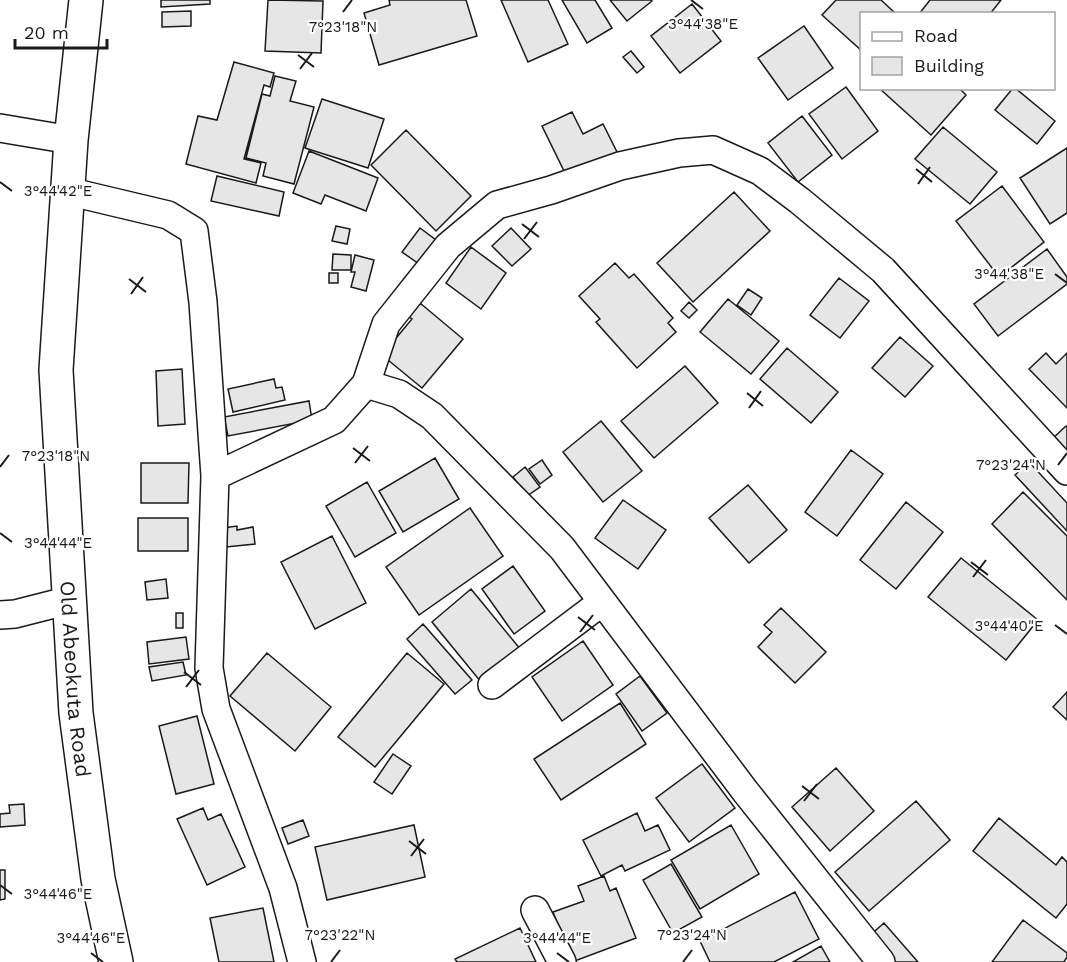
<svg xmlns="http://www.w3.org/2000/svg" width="1067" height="962" font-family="'Work Sans',sans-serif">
<rect width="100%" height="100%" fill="#fff"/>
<!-- building -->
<path fill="#e6e6e6" stroke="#1a1a1a" stroke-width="1.5" d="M161,0H210V4L161,7Z
M268,0L323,1L321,53L265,51Z
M389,0H466L477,36L379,65L364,13L390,5Z
M501,0H548L568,44L528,62Z
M562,0H595L612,28L587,43Z
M610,0H651L652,1L627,21Z
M836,0H881L896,14H862V51L822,15Z
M930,0H1001L990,14H919Z
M692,4L721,41L680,73L651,36Z
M191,11V26L162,27V12Z
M804,26L833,68L788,100L758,58Z
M631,51L644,67L637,73L623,57Z
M234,62L274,73L270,87L264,85L244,159L261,163L256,183L186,164L198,116L217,120Z
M275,76L296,81L290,101L314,107L294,184L263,176L266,163L246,158L262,94L270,96Z
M846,87L878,131L842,159L809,114Z
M879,88H959L966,95L931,135Z
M1013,88H1015L1055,121L1037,144L995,110Z
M322,99L384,119L368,168L305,148Z
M572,112L583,134L603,124L617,152L567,177L542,126Z
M802,116L832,155L798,182L768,143Z
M943,127L997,172L970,204L915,159Z
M406,130L471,196L436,231L371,165Z
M1067,148V213L1050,224L1020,178Z
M309,151L378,178L366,211L325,195L321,204L293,193Z
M217,176L284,192L279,216L211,201Z
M1002,186L1044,242L999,277L956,221Z
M734,192L770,231L693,302L657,263Z
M336,226L350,229L347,244L332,241Z
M420,228L436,240L419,264L402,252Z
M511,228L531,249L512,266L492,246Z
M471,247L506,273L481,309L446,283Z
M1047,249L1067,277V284L998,336L974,304Z
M333,254L351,255V270H332Z
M355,255L374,260L366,291L351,287L355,272H351Z
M615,263L629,278L634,274L673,318L668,323L676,332L637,368L596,322L600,319L579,296Z
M329,273H338V283H329Z
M839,278L869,301L840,338L810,315Z
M748,289L762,298L751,315L737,305Z
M728,299L779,341L751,374L700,332Z
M689,302L697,310L689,318L681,311Z
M420,303L463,339L422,388L382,355L412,319L409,317Z
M900,337L933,366L905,397L872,368Z
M787,348L838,392L811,423L760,379Z
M1046,353L1056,364L1067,353V408L1029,369Z
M685,366L718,403L654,458L621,421Z
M182,369L185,424L158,426L156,371Z
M274,379L276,388L282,387L285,400L233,412L228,389Z
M309,401L312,420L228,436L224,417Z
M601,421L642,471L603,502L563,452Z
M1066,426L1067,427V457L1051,440Z
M851,450L883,474L837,536L805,512Z
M435,458L459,499L403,532L379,491Z
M542,460L552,475L540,484L529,469Z
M1029,462L1067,503V531L1015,475Z
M141,463H189L188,503H141Z
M525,467L540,487L527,496L513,477Z
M367,482L396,533L355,557L326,506Z
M748,485L787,530L749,563L709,518Z
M1023,492L1067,536V600L992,524Z
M623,500L666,530L638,569L595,538Z
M906,502L943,532L896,589L860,560Z
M470,508L503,556L419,615L386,567Z
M138,518H188V551H138Z
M237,526V530L253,527L255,544L226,547L223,528Z
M332,536L366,603L315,629L281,562Z
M961,558L1038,620L1006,660L928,597Z
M513,566L545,611L514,634L482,589Z
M166,579L168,598L147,600L145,582Z
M471,589L521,650L481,682L432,622Z
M781,608L826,652L795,683L758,647L772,632L764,625Z
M176,613H183V628H176Z
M423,624L472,680L455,694L407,639Z
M186,637L189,659L149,664L147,642Z
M583,641L613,685L562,721L532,677Z
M267,653L331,707L295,751L230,696Z
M407,653L444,684L375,767L338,737Z
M183,662L186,675L152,681L149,667Z
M640,676L667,713L642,731L616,694Z
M1067,692V720L1053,707Z
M620,703L646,744L561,800L534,759Z
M197,716L214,784L176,794L159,726Z
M393,754L411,766L392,794L374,782Z
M702,764L735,808L689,842L656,798Z
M836,768L874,811L830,851L792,807Z
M916,801L950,840L869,911L835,872Z
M24,804L25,825L0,827V814L10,813L9,805Z
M203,808L208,820L221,814L245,867L207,885L177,819Z
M637,813L645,831L658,825L670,850L625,871L622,865L601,876L583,840Z
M999,818L1056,865L1062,857L1067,862V904L1056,918L973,851Z
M303,820L309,836L288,844L282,828Z
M414,825L425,877L327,900L315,847Z
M731,825L759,874L700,909L671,860Z
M671,864L702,917L673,933L643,880Z
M0,870H5V899L0,900Z
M604,876L610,891L616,888L636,938L572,962L553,912L584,901L578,886Z
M795,892L819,939L774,962H710L700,941Z
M263,908L274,962H219L210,918Z
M1023,920L1067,953V957L1064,962H992Z
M884,923L918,962H890L868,937Z
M520,928L536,962H457L455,959Z
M821,946L830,962H793Z"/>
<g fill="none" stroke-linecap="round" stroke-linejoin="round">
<!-- minor casing -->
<g stroke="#1a1a1a" stroke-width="30">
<path id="minor" d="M0,128L71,140
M67,191L168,215L194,231L203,302L215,476L209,668L216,709L283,888L302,962
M366,384L386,324L448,246L497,205L551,190L620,166L679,153L713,150L760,171L800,201L883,270L1067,471
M215,476L334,420L366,384L399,394L432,416L562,548L745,791L881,962
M0,615L15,614L70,600
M492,685L602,602
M535,910L562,962"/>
</g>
<!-- trunk casing -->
<g stroke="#1a1a1a" stroke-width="36">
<g id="trunk">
<path id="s1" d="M86,0L71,140L56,370L76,713L98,879L116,962"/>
</g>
</g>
<!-- minor -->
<use href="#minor" stroke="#fff" stroke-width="27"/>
<!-- trunk -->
<use href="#trunk" stroke="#fff" stroke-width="33"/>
</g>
<!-- ticks -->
<path fill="none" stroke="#1a1a1a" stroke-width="2" d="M691,0L703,9M343,12L352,0M298,55L314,67M300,69L312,53M916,169L932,182M0,182L12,191M918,184L930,167M522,224L539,237M524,239L537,222M1055,274L1067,283M129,279L146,292M131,294L143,277M747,393L763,406M749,408L761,391M353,448L370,461M355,463L368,446M1058,465L1067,453M0,467L9,455M0,533L12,542M971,562L988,575M973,577L986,560M578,617L595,630M1055,625L1067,634M580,632L593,615M184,672L201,685M186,687L199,670M802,786L819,799M804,801L817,784M409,841L426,854M411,856L424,839M0,885L12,894M91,953L103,962M557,953L569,962M331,962L340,950M683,962L692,950"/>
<g text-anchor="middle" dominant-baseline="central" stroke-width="4.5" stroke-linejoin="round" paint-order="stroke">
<!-- street labels -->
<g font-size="21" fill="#1a1a1a" stroke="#fff">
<text stroke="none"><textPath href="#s1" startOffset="681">Old Abeokuta Road</textPath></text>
</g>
</g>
<g font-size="15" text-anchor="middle" fill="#1a1a1a" stroke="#fff" stroke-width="4.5" stroke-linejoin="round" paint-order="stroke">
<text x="703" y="29">3°44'38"E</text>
<text x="343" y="32">7°23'18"N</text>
<text x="58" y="196">3°44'42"E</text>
<text x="1009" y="279">3°44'38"E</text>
<text x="56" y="461">7°23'18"N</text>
<text x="1011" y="470">7°23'24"N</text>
<text x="58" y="548">3°44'44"E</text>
<text x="1009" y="631">3°44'40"E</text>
<text x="58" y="899">3°44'46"E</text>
<text x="340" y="940">7°23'22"N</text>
<text x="692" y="940">7°23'24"N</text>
<text x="91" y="943">3°44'46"E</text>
<text x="557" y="943">3°44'44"E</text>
</g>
<!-- legend -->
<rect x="860" y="12" width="195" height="78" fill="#ffffff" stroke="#a3a3a3" stroke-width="1.5"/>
<rect x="872" y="32" width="30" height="9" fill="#ffffff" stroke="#a3a3a3" stroke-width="1.5"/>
<text x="914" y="42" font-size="18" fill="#1a1a1a">Road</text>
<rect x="872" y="57" width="30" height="18" fill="#e6e6e6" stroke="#a3a3a3" stroke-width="1.5"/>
<text x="914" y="72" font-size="18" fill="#1a1a1a">Building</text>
<!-- scale -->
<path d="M15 39v9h92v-9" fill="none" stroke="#1a1a1a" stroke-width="3"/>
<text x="24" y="39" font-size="18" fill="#1a1a1a" stroke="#ffffff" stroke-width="4.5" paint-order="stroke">20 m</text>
</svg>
